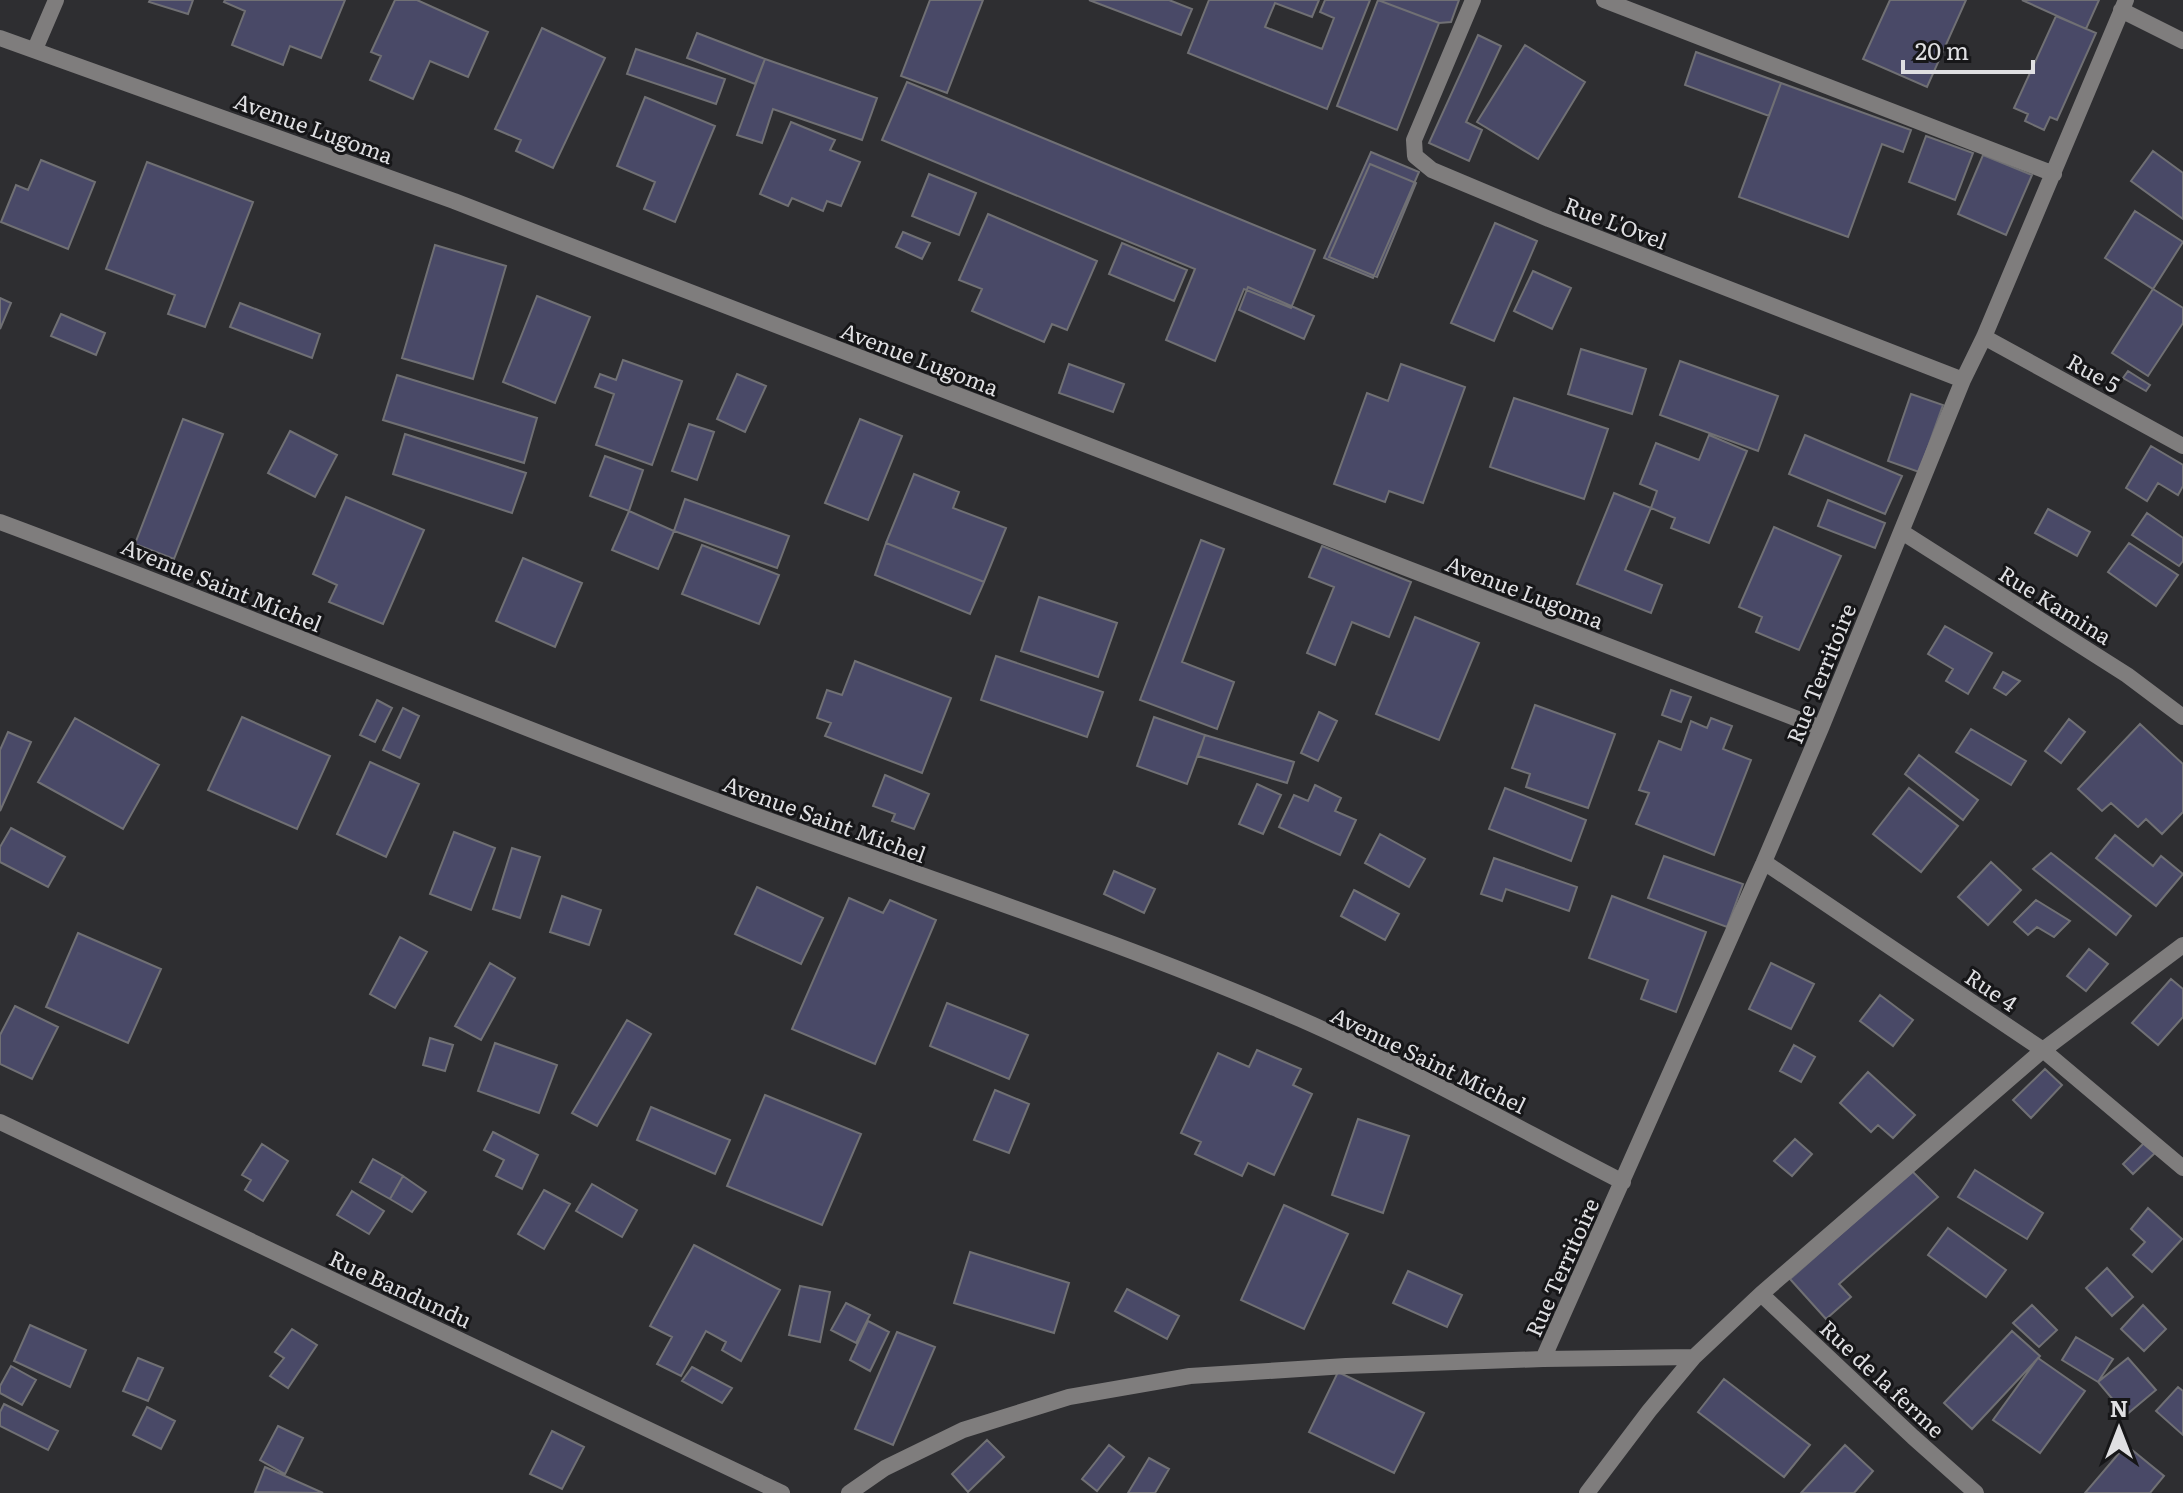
<svg xmlns="http://www.w3.org/2000/svg" width="2183" height="1493" font-family="Literata,serif">
<rect width="100%" height="100%" fill="#2e2e31"/>
<!-- building -->
<path fill="#494967" stroke="#707074" stroke-width="2" d="M150,0H193L188,14L149,2Z
M225,0H345L321,58L290,46L283,65L232,45L245,11L224,2Z
M395,0H417L488,32L468,77L430,61L413,99L370,80L381,56L371,52Z
M930,0H983L947,93L901,76Z
M1089,0H1169L1192,9L1181,35Z
M1209,0H1319L1312,17L1275,3L1265,27L1322,49L1334,18L1320,12L1325,0H1370L1327,109L1188,53Z
M1378,0H1459L1451,22L1439,23Z
M1378,0L1439,23L1397,130L1337,106Z
M1890,0H1966L1927,87L1863,59Z
M2022,0H2099L2086,29Z
M2056,16L2096,33L2057,120L2050,117L2044,130L2025,121L2028,114L2014,108Z
M542,28L605,58L553,168L516,151L521,140L495,129Z
M697,33L765,59L755,84L687,58Z
M1478,35L1501,46L1466,122L1482,130L1469,161L1429,143Z
M1525,45L1585,82L1538,159L1477,122Z
M636,49L725,79L716,104L627,74Z
M1696,52L1781,83L1769,116L1685,85Z
M765,59L877,98L862,140L773,109L762,143L737,135Z
M907,82L1315,250L1291,308L1244,289L1215,361L1166,340L1195,269L882,140Z
M1781,83L1911,130L1903,152L1882,144L1848,237L1739,197Z
M645,97L715,126L675,222L644,209L655,182L617,166Z
M791,122L835,140L830,150L860,162L841,206L827,201L823,211L792,198L788,206L760,194Z
M1926,136L1973,153L1955,200L1909,182Z
M2153,151L2183,173V219L2131,181Z
M1371,152L1419,172L1373,278L1324,258Z
M1983,155L2032,175L2006,235L1958,214Z
M41,160L95,182L68,249L1,222L16,185L28,190Z
M147,162L253,202L205,327L168,314L175,295L106,269Z
M1370,164L1416,183L1377,277L1329,257Z
M929,174L976,193L959,235L912,216Z
M2135,211L2183,242L2153,289L2105,258Z
M988,214L1097,261L1067,330L1052,324L1044,342L972,311L982,289L959,280Z
M1495,223L1537,241L1494,341L1451,323Z
M903,232L930,243L922,259L896,247Z
M1122,243L1187,270L1174,301L1109,274Z
M435,245L506,266L473,379L402,358Z
M1533,271L1571,288L1552,329L1514,311Z
M1248,287L1314,316L1304,339L1239,310Z
M2153,289L2183,308V323L2148,376L2112,353Z
M537,296L590,317L555,403L503,382Z
M0,298L11,303L0,329Z
M240,303L320,334L312,358L230,327Z
M61,314L105,333L96,355L51,336Z
M1581,349L1646,369L1632,414L1568,394Z
M623,360L682,381L652,465L596,445L614,394L595,387L600,374L616,380Z
M1680,361L1778,396L1758,451L1660,415Z
M1069,364L1124,384L1113,412L1059,393Z
M1401,364L1465,387L1423,503L1389,491L1385,502L1334,484L1367,393L1388,401Z
M2128,371L2150,385L2146,391L2123,378Z
M737,374L766,386L745,432L717,419Z
M397,375L537,418L524,463L383,420Z
M1911,394L1943,405L1919,472L1888,461Z
M1514,398L1608,429L1584,499L1490,467Z
M183,419L223,434L174,559L135,544Z
M860,419L902,436L868,520L825,503Z
M689,424L714,432L697,480L672,471Z
M290,431L337,455L315,497L268,473Z
M405,434L526,473L512,513L393,474Z
M1709,435L1747,451L1709,543L1671,528L1675,518L1651,508L1657,491L1640,484L1656,443L1699,460Z
M1805,435L1902,476L1885,514L1789,474Z
M2151,446L2183,465V486L2178,495L2158,483L2147,501L2126,488Z
M605,456L643,470L629,511L590,496Z
M914,474L959,492L953,508L1006,528L984,582L886,543Z
M1614,493L1651,508L1625,570L1662,585L1651,613L1577,584Z
M346,497L424,530L383,624L329,602L337,585L313,574Z
M685,499L789,536L777,568L674,531Z
M1828,500L1885,523L1875,548L1818,526Z
M2048,509L2090,532L2077,556L2035,533Z
M629,511L674,531L658,569L612,550Z
M2147,513L2183,538V561L2179,566L2132,535Z
M1774,527L1841,556L1799,650L1756,632L1762,617L1739,607Z
M1201,540L1224,549L1182,662L1234,682L1217,729L1140,700Z
M886,543L984,582L970,614L875,575Z
M2129,543L2178,575L2156,606L2108,572Z
M702,545L779,575L759,624L682,594Z
M1322,546L1411,582L1389,637L1352,622L1335,665L1307,653L1334,587L1309,577Z
M523,558L582,583L555,647L496,621Z
M1039,597L1117,623L1098,677L1021,651Z
M1415,617L1479,643L1439,740L1376,714Z
M1945,626L1992,653L1968,694L1946,681L1953,669L1928,654Z
M996,656L1103,692L1087,737L981,700Z
M855,661L951,698L922,773L825,736L831,723L817,718L827,690L842,695Z
M2003,672L2020,681L2006,695L1994,688Z
M1671,690L1691,697L1681,722L1662,715Z
M377,700L392,708L375,742L360,735Z
M1535,705L1615,734L1588,808L1526,787L1530,774L1512,768Z
M403,708L419,716L400,758L383,750Z
M1319,712L1337,721L1318,761L1301,753Z
M242,717L330,756L297,829L208,790Z
M1154,717L1205,735L1187,784L1137,766Z
M75,718L159,765L123,829L38,782Z
M1711,718L1732,726L1723,749L1751,760L1714,855L1636,824L1649,793L1639,790L1659,741L1681,750L1691,721L1707,728Z
M2069,719L2085,732L2061,763L2045,751Z
M2140,724L2183,764V812L2162,834L2146,819L2138,827L2111,803L2102,811L2078,789Z
M1971,729L2026,761L2011,785L1956,752Z
M8,732L31,742L0,811V750Z
M1205,735L1294,762L1287,783L1198,756Z
M1919,755L1978,800L1963,820L1905,774Z
M370,762L419,784L386,857L337,834Z
M885,775L929,794L914,829L892,821L895,814L873,806Z
M1257,784L1281,795L1263,834L1239,824Z
M1315,785L1341,798L1335,811L1356,820L1340,855L1279,827L1294,795L1308,801Z
M1505,788L1586,820L1571,861L1489,829Z
M1909,788L1958,826L1921,872L1873,834Z
M11,828L65,857L48,887L0,862V847Z
M454,832L495,848L471,910L430,894Z
M1380,834L1425,859L1409,887L1365,863Z
M2115,835L2153,866L2161,856L2183,874L2156,906L2096,858Z
M512,848L540,857L520,918L493,909Z
M2051,853L2131,916L2116,935L2033,869Z
M1664,856L1743,884L1727,927L1648,898Z
M1494,858L1577,887L1569,911L1506,889L1502,901L1481,894Z
M1991,862L2021,890L1988,925L1958,897Z
M1114,871L1155,889L1144,913L1104,894Z
M757,887L823,918L801,964L735,934Z
M1354,890L1399,914L1385,940L1341,916Z
M562,896L601,910L589,945L550,932Z
M1612,896L1706,932L1676,1012L1641,999L1648,980L1589,958Z
M849,898L883,913L890,900L936,920L875,1064L792,1029Z
M2036,900L2070,921L2054,937L2037,927L2028,935L2014,922Z
M78,933L161,969L128,1043L46,1007Z
M400,937L427,952L395,1008L370,994Z
M2089,949L2108,964L2086,991L2067,976Z
M490,963L515,978L481,1040L455,1026Z
M1771,963L1814,984L1791,1029L1749,1009Z
M2171,979L2183,989V1017L2158,1045L2132,1023Z
M1880,995L1913,1020L1893,1046L1860,1021Z
M947,1003L1028,1035L1009,1079L930,1046Z
M15,1006L58,1027L32,1079L0,1064V1035Z
M627,1020L651,1034L597,1126L572,1113Z
M430,1038L453,1045L445,1071L423,1065Z
M495,1043L557,1065L539,1113L478,1091Z
M1794,1045L1815,1057L1801,1082L1780,1071Z
M1257,1050L1301,1069L1293,1085L1312,1094L1274,1175L1248,1163L1242,1176L1195,1154L1201,1142L1181,1133L1218,1053L1249,1067Z
M2045,1069L2062,1085L2031,1118L2013,1100Z
M1868,1072L1915,1115L1893,1138L1878,1125L1871,1132L1840,1103Z
M995,1090L1029,1104L1009,1153L974,1140Z
M765,1095L861,1134L822,1225L727,1186Z
M651,1107L730,1140L715,1174L637,1140Z
M1358,1119L1409,1136L1383,1213L1332,1195Z
M493,1132L538,1155L522,1189L496,1176L504,1160L484,1150Z
M1795,1139L1812,1154L1792,1176L1774,1161Z
M2147,1140L2158,1150L2133,1174L2123,1164Z
M262,1144L288,1161L263,1201L245,1190L251,1180L242,1175Z
M373,1159L403,1176L390,1199L360,1182Z
M1975,1170L2043,1213L2027,1239L1958,1197Z
M1912,1171L1938,1197L1839,1284L1851,1297L1826,1319L1790,1279Z
M403,1176L426,1192L412,1212L390,1199Z
M592,1184L637,1210L622,1237L576,1211Z
M544,1190L570,1204L544,1249L518,1234Z
M352,1191L384,1211L369,1234L337,1215Z
M1284,1205L1348,1234L1304,1329L1241,1300Z
M2148,1208L2182,1239L2152,1272L2133,1255L2145,1242L2131,1229Z
M1948,1228L2006,1270L1986,1297L1928,1255Z
M694,1245L780,1290L741,1361L722,1350L726,1342L706,1331L681,1376L657,1364L672,1337L650,1326Z
M970,1252L1069,1283L1054,1333L954,1303Z
M2107,1268L2133,1297L2112,1316L2086,1288Z
M1408,1271L1462,1295L1447,1327L1393,1303Z
M800,1286L830,1292L820,1342L789,1335Z
M1127,1289L1179,1316L1167,1339L1115,1311Z
M846,1303L870,1315L856,1343L831,1330Z
M2032,1305L2057,1330L2039,1347L2013,1323Z
M2143,1305L2166,1329L2144,1351L2121,1329Z
M868,1321L889,1332L870,1371L850,1360Z
M30,1325L86,1350L70,1387L14,1361Z
M292,1329L317,1345L288,1388L270,1376L284,1358L275,1352Z
M2012,1331L2040,1356L1972,1429L1944,1403Z
M897,1332L935,1347L893,1445L855,1429Z
M2076,1337L2113,1359L2098,1382L2062,1360Z
M138,1358L163,1368L148,1401L123,1391Z
M2038,1358L2085,1391L2040,1453L1993,1420Z
M2128,1358L2156,1390L2126,1415L2098,1382Z
M11,1366L36,1380L22,1405L0,1393V1386Z
M692,1367L732,1388L722,1403L682,1381Z
M1338,1372L1424,1413L1394,1473L1309,1432Z
M1724,1379L1810,1445L1784,1477L1698,1412Z
M2178,1387L2183,1391V1435L2156,1411Z
M4,1404L58,1431L48,1450L0,1426V1412Z
M147,1407L175,1421L161,1449L133,1435Z
M278,1426L303,1438L285,1474L260,1460Z
M552,1431L584,1447L562,1489L530,1474Z
M987,1440L1004,1457L968,1492L952,1474Z
M1109,1445L1124,1457L1097,1491L1082,1479Z
M1845,1445L1873,1471L1854,1493H1801Z
M2126,1445L2164,1476L2150,1493H2085Z
M1149,1458L1169,1469L1155,1493H1128Z
M265,1467L323,1493L255,1492Z"/>
<g fill="none" stroke-linecap="round" stroke-linejoin="round">
<!-- minor -->
<path stroke="#7f7d7d" stroke-width="16" d="M1473,0L1414,140L1415,156L1432,170L1549,219L1963,380
M1604,0L2054,174
M2121,10L2183,41
M0,38L454,201L1821,728
M35,49L56,0
M1984,337L2183,446
M0,522C234,609 464,706 698,794C898,870 1104,934 1300,1019C1411,1068 1516,1127 1623,1182
M1902,532L2127,675L2183,717
M1764,862L2043,1050L2183,1168
M0,1122L782,1493
M1761,1294L1913,1437L1976,1493
M1543,1359L1764,862L1821,728L1963,380L1984,337L2126,0
M849,1493L885,1468L963,1430L1069,1397L1190,1376L1346,1366L1543,1359L1694,1357
M1587,1493L1649,1411L1694,1357L1761,1294L2043,1050L2183,945"/>
</g>
<g text-anchor="middle" dominant-baseline="central" stroke-width="6" stroke-linejoin="round" paint-order="stroke">
<!-- street labels -->
<g font-size="22" fill="#dfdfe2" stroke="#161618">
<text transform="translate(314 127) rotate(20)">Avenue Lugoma</text>
<text transform="translate(1616 222) rotate(21)">Rue L'Ovel</text>
<text transform="translate(920 358) rotate(21)">Avenue Lugoma</text>
<text transform="translate(2094 372) rotate(29)">Rue 5</text>
<text transform="translate(222 584) rotate(22)">Avenue Saint Michel</text>
<text transform="translate(1525 591) rotate(21)">Avenue Lugoma</text>
<text transform="translate(2056 604) rotate(32)">Rue Kamina</text>
<text transform="translate(1820 673) rotate(-68)">Rue Territoire</text>
<text transform="translate(825 818) rotate(20)">Avenue Saint Michel</text>
<text transform="translate(1992 989) rotate(34)">Rue 4</text>
<text transform="translate(1429 1059) rotate(26)">Avenue Saint Michel</text>
<text transform="translate(1561 1267) rotate(-66)">Rue Territoire</text>
<text transform="translate(401 1288) rotate(25)">Rue Bandundu</text>
<text transform="translate(1883 1378) rotate(43)">Rue de la ferme</text>
</g>
</g>
<!-- north arrow -->
<g transform="translate(2119 1429)" stroke="#161618" stroke-width="6" paint-order="stroke">
<path d="M0-6L14 30L0 20L-14 30Z" fill="#dfdfe2"/>
<text y="-12" font-size="22" font-weight="bold" text-anchor="middle" fill="#dfdfe2">N</text>
</g>
<!-- scale -->
<path d="M1903 60v12h130v-12" fill="none" stroke="#dfdfe2" stroke-width="4"/>
<text x="1915" y="60" font-size="24" fill="#dfdfe2" stroke="#161618" stroke-width="6" paint-order="stroke">20 m</text>
</svg>
